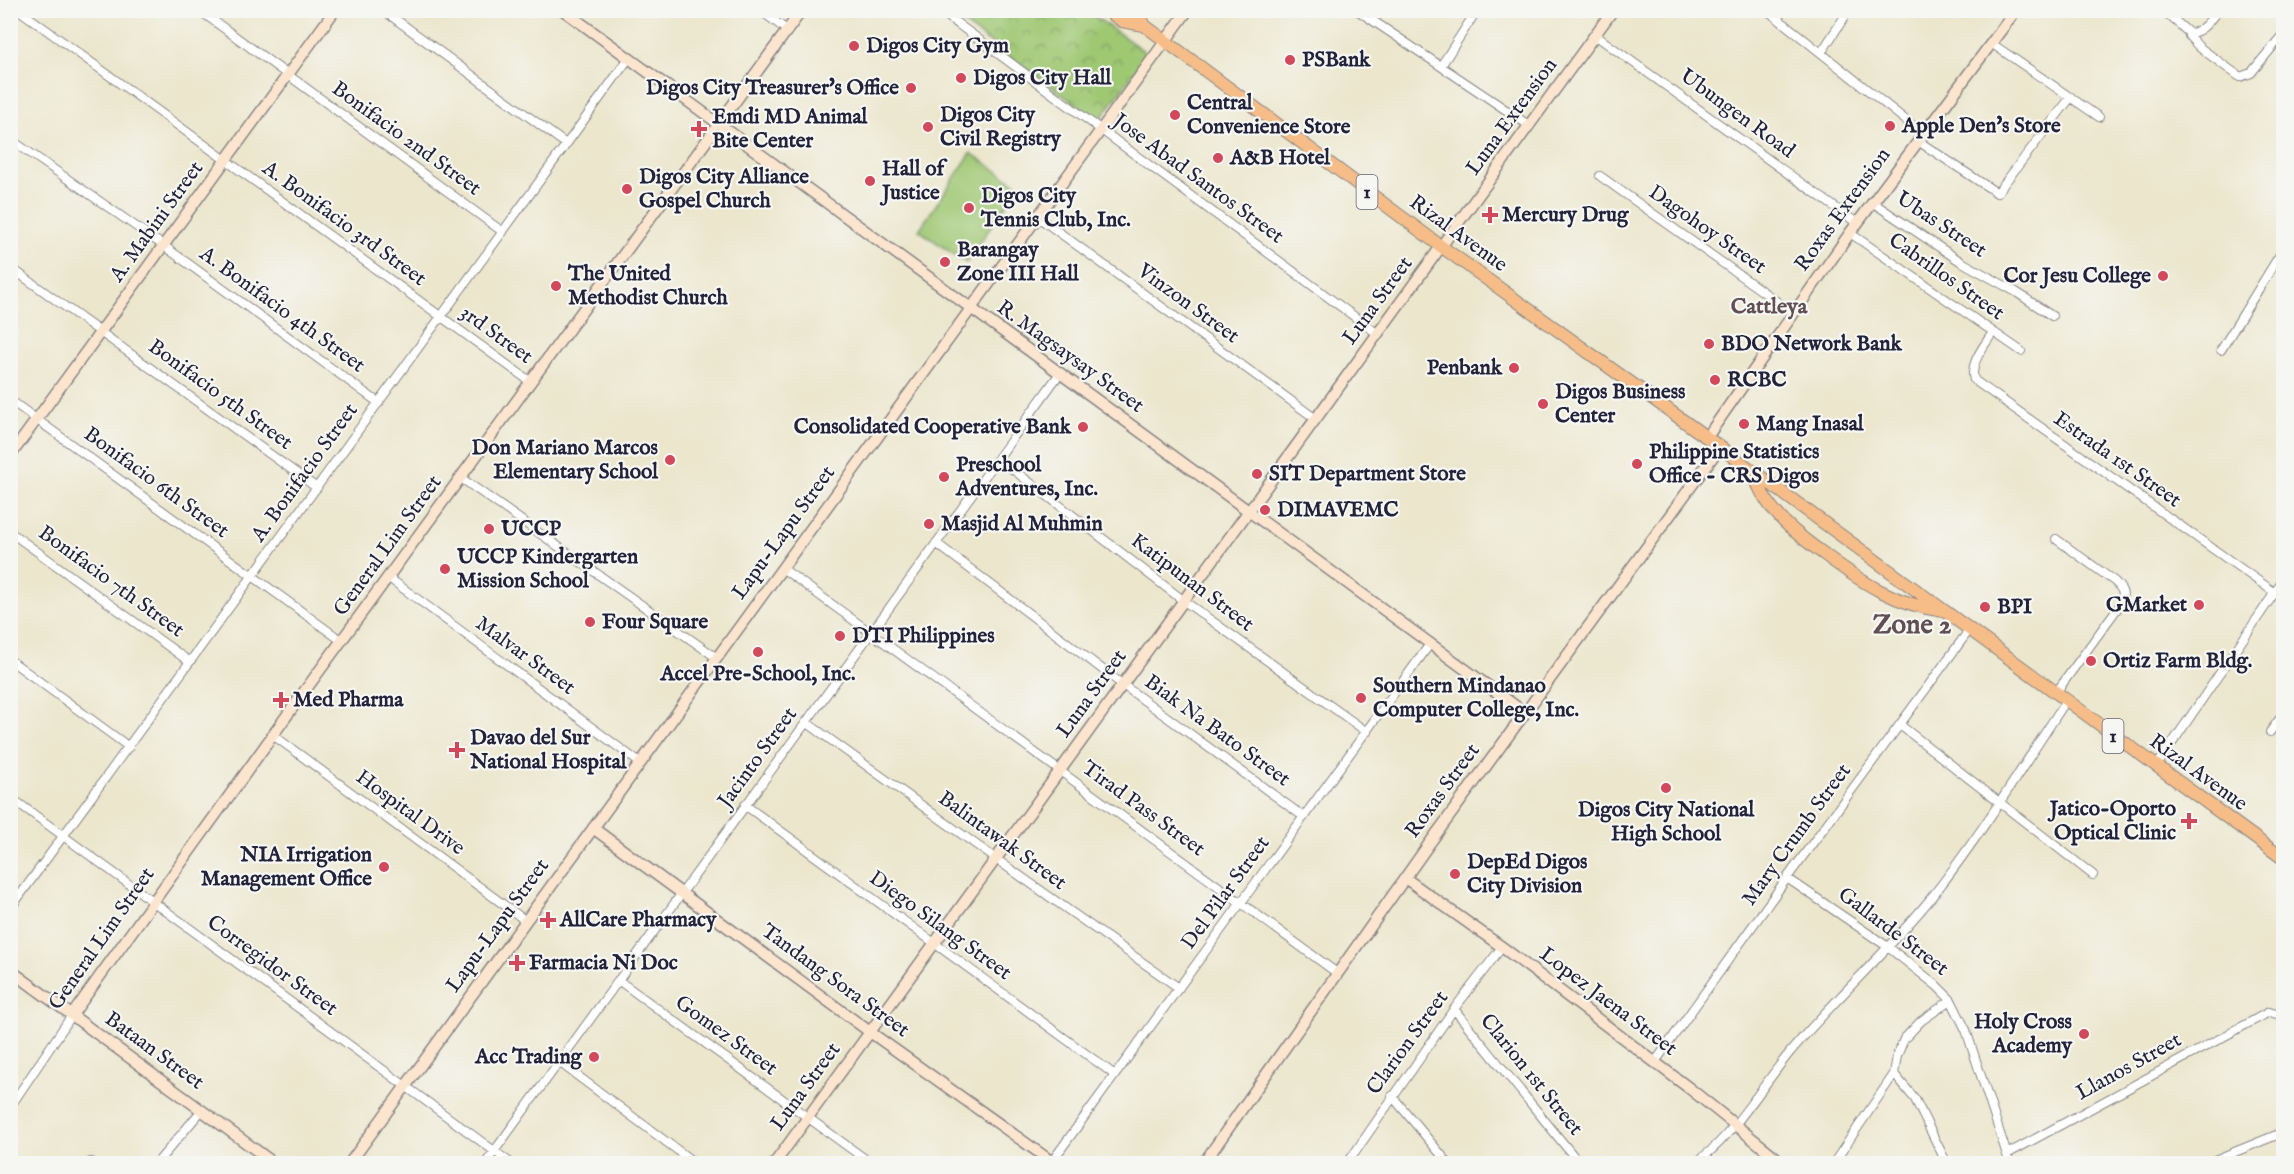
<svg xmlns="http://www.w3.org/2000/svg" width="2294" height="1174" font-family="'IM FELL English',serif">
<defs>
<pattern id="park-crowns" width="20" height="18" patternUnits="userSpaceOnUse" patternTransform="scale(1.5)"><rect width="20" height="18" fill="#9fc873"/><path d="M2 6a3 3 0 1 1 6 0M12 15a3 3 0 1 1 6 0" fill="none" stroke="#81a260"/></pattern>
</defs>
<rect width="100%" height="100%" fill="#f6f6f2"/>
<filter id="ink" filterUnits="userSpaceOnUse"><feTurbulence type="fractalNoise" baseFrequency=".0167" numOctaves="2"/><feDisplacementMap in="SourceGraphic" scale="12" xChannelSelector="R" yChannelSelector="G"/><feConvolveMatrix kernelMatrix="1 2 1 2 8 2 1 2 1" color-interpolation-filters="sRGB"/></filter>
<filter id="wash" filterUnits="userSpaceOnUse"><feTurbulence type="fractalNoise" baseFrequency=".008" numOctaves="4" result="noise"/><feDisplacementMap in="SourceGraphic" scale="24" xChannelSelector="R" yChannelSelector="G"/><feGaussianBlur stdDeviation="1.35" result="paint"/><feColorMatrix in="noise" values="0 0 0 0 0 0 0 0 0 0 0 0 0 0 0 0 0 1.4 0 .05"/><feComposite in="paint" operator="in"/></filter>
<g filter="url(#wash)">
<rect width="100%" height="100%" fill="#ebe6cc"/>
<!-- park -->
<path fill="url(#park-crowns)" stroke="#607557" stroke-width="1.5" d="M946,11H1087L1148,54L1099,121Z"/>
<!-- pitch -->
<path fill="#9fc873" stroke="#607557" stroke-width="1.5" d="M971,153L1019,186L966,263L919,230Z"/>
</g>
<g filter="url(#ink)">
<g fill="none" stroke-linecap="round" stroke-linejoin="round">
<!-- street casing -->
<g stroke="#868484" stroke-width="10">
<path id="street" d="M19,10L531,382
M199,10L503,232
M383,10L566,144
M760,10L788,31
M939,10L1378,334
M1357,10L1530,126
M1767,10L1923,134
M2163,10L2189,33V36L2199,47L2240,77L2251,73L2284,33
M2189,33C2202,33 2210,20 2218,10
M1595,35L1857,223
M1991,43L2099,117
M1821,53L1849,10
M1441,66L1477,10
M10,139L164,246L379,403
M1918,141L1997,193L2071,97
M1600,176L1793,313
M1872,202L1960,261L2016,292L2052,316
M1038,217L1316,419
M1850,233L2021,351
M10,267L317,488
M1993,332C1985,345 1969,363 1974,380L2284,599
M2221,350L2284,248
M10,400L342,641
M998,458L1184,601L1367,732
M461,478L717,658
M10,532L190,662
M936,543L1123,685L1304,817
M782,568L1337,973
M389,578L640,763
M10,660L129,747
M2055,694L2119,606C2126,595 2123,589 2114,581L2056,539
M806,722L996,859L1179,988
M1900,725L2093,875
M2270,732L2284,713
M273,735L526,921
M2156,767L2284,579
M10,797L512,1164
M745,805L1115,1075
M1787,878L1888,947L1936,985L1951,1000L1966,1030L2010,1164
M10,909L629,58
M618,980L872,1164
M1454,1009L1580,1164
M559,1062L696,1164
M1655,1062L1787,878L1970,629
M1894,1074L1915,1099L1947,1164
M1392,1096L1449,1164
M10,1107L72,1015
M2007,1154L2269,1012L2284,1016
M87,1164L91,1162L96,1164
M156,1164L202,1110
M485,1164L1060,373
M1050,1164L1430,644
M1347,1164L1454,1009L1502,947
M1693,1164C1729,1143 1763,1084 1791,1051C1834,1000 1884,955 1927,903C1978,840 2021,769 2066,701
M1833,1164L1894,1074L1897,1056L1904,1039L1921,1021L1951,1000
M2205,1164L2284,1132"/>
</g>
<!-- secondary casing -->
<g stroke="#868484" stroke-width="13">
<path id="secondary" d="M563,10L1525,713
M1707,437L1850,233L2016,10
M10,456L335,10
M593,828L870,1032L1055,1164
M1405,878L1502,947L1689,1088L1784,1164
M10,970L275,1164
M72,1015L293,707L802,10
M349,1164L1188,10
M774,1164L1613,10
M1203,1164L1429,844L1720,447"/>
</g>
<!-- primary casing -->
<g stroke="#868484" stroke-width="14">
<path id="primary" d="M1107,10L1122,21L1144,25L1442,247L1720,447L2284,859
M1139,10L1144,25
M1753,471C1764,509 1793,532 1824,554C1861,582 1896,605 1944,611"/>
</g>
<!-- street -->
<use href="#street" stroke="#fff" stroke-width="8"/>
<!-- secondary -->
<use href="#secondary" stroke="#fce5cf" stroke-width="10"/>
<!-- primary -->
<use href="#primary" stroke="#f7bd88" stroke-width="12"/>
</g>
</g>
<!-- markers -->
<g fill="#d1495b" stroke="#f6f6f2" stroke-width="2">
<circle cx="854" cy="46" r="6"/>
<circle cx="1290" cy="60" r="6"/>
<circle cx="961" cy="78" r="6"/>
<circle cx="911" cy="88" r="6"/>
<circle cx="1175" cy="115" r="6"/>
<circle cx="1890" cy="126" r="6"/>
<circle cx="928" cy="127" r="6"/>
<path d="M696 120h6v6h6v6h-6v6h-6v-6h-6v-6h6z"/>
<circle cx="1218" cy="158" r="6"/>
<circle cx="870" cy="181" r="6"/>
<circle cx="627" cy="189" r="6"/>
<circle cx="969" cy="208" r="6"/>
<path d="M1487 206h6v6h6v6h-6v6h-6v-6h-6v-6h6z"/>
<circle cx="945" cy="262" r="6"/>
<circle cx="2163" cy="276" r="6"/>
<circle cx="556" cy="286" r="6"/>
<circle cx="1709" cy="344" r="6"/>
<circle cx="1514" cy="368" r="6"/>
<circle cx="1715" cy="380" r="6"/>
<circle cx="1543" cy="404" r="6"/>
<circle cx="1744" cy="424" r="6"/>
<circle cx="1083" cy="427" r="6"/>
<circle cx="670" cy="460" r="6"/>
<circle cx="1637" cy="464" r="6"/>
<circle cx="1257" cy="474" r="6"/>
<circle cx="944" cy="477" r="6"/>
<circle cx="1265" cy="510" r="6"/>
<circle cx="929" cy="524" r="6"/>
<circle cx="489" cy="529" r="6"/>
<circle cx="445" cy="569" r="6"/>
<circle cx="2199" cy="605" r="6"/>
<circle cx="1985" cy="607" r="6"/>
<circle cx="590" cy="622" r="6"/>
<circle cx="840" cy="636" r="6"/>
<circle cx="758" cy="652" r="6"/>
<circle cx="2091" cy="661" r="6"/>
<circle cx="1361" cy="698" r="6"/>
<path d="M278 691h6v6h6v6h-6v6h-6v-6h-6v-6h6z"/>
<path d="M454 741h6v6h6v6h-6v6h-6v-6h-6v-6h6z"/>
<circle cx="1666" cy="788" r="6"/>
<path d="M2186 812h6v6h6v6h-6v6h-6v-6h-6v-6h6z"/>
<circle cx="384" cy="867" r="6"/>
<circle cx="1455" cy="874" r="6"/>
<path d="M545 911h6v6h6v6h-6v6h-6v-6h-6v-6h6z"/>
<path d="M514 954h6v6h6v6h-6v6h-6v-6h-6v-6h6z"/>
<circle cx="2084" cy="1034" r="6"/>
<circle cx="594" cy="1057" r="6"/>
</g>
<g text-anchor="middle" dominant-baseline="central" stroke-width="4.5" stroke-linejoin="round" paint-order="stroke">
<!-- shield labels -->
<g fill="#f6f6f2" stroke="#626272" stroke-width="1.5">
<rect x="1356.5" y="175" width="21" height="34" rx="4.5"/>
<rect x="2102.5" y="719" width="21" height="34" rx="4.5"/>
</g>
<g font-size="20" font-weight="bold" fill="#22223b">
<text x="1367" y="192">1</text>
<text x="2113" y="736">1</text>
</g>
<!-- poi labels -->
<g font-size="21" font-weight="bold" fill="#22223b" stroke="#f6f6f2" text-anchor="start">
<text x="866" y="46">Digos City Gym</text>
<text x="1302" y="60">PSBank</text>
<text x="973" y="78">Digos City Hall</text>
<text x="899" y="88" text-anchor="end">Digos City Treasurer's Office</text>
<text x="1187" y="103">Central<tspan x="1187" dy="24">Convenience Store</tspan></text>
<text x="940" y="115">Digos City<tspan x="940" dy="24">Civil Registry</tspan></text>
<text x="712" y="117">Emdi MD Animal<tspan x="712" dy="24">Bite Center</tspan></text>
<text x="1902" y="126">Apple Den's Store</text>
<text x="1230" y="158">A&amp;B Hotel</text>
<text x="882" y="169">Hall of<tspan x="882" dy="24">Justice</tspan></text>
<text x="639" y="177">Digos City Alliance<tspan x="639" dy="24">Gospel Church</tspan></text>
<text x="981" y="196">Digos City<tspan x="981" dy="24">Tennis Club, Inc.</tspan></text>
<text x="1502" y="215">Mercury Drug</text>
<text x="957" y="250">Barangay<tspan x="957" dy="24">Zone III Hall</tspan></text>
<text x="568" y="274">The United<tspan x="568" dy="24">Methodist Church</tspan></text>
<text x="2151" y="276" text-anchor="end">Cor Jesu College</text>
<text x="1721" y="344">BDO Network Bank</text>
<text x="1502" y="368" text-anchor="end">Penbank</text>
<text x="1727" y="380">RCBC</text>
<text x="1555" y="392">Digos Business<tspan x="1555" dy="24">Center</tspan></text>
<text x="1756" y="424">Mang Inasal</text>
<text x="1071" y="427" text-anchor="end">Consolidated Cooperative Bank</text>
<text x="658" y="448" text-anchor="end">Don Mariano Marcos<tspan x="658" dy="24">Elementary School</tspan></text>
<text x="1649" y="452">Philippine Statistics<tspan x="1649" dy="24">Office - CRS Digos</tspan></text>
<text x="956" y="465">Preschool<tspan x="956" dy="24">Adventures, Inc.</tspan></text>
<text x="1269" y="474">SIT Department Store</text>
<text x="1277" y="510">DIMAVEMC</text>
<text x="941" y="524">Masjid Al Muhmin</text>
<text x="501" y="529">UCCP</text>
<text x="457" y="557">UCCP Kindergarten<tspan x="457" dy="24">Mission School</tspan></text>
<text x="2187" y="605" text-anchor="end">GMarket</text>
<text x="1997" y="607">BPI</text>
<text x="602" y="622">Four Square</text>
<text x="852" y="636">DTI Philippines</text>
<text x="2103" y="661">Ortiz Farm Bldg.</text>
<text x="758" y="674" text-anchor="middle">Accel Pre-School, Inc.</text>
<text x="1373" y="686">Southern Mindanao<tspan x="1373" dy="24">Computer College, Inc.</tspan></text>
<text x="293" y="700">Med Pharma</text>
<text x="470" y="738">Davao del Sur<tspan x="470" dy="24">National Hospital</tspan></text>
<text x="2176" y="809" text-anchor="end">Jatico-Oporto<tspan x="2176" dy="24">Optical Clinic</tspan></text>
<text x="1666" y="810" text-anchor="middle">Digos City National<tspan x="1666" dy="24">High School</tspan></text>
<text x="372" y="855" text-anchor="end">NIA Irrigation<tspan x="372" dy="24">Management Office</tspan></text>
<text x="1467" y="862">DepEd Digos<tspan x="1467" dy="24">City Division</tspan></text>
<text x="560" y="920">AllCare Pharmacy</text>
<text x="529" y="963">Farmacia Ni Doc</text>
<text x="2072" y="1022" text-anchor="end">Holy Cross<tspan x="2072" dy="24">Academy</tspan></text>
<text x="582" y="1057" text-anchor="end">Acc Trading</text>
</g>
<!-- street labels -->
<g font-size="21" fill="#22223b" stroke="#f6f6f2">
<text transform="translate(1737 114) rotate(36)">Ubungen Road</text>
<text transform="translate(1512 117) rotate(-54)">Luna Extension</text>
<text transform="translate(406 139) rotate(36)">Bonifacio 2nd Street</text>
<text transform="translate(1198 179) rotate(36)">Jose Abad Santos Street</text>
<text transform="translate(1843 210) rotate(-54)">Roxas Extension</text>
<text transform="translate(157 222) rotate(-54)">A. Mabini Street</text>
<text transform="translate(344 224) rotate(36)">A. Bonifacio 3rd Street</text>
<text transform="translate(1941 225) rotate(33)">Ubas Street</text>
<text transform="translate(1707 230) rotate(35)">Dagohoy Street</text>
<text transform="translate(1458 234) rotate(36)">Rizal Avenue</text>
<text transform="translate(1946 277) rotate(35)">Cabrillos Street</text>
<text transform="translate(1378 301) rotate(-54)">Luna Street</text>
<text transform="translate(1188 304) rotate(36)">Vinzon Street</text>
<text transform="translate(282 310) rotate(36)">A. Bonifacio 4th Street</text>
<text transform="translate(496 335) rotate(36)">3rd Street</text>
<text transform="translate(1070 357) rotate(36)">R. Magsaysay Street</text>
<text transform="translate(220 395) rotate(36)">Bonifacio 5th Street</text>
<text transform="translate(2117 460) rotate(35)">Estrada 1st Street</text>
<text transform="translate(305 473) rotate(-54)">A. Bonifacio Street</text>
<text transform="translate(156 483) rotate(36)">Bonifacio 6th Street</text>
<text transform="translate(784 533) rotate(-54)">Lapu-Lapu Street</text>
<text transform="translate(388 546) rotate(-54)">General Lim Street</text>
<text transform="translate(111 582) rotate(36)">Bonifacio 7th Street</text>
<text transform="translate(1192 583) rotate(37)">Katipunan Street</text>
<text transform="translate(525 656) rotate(36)">Malvar Street</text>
<text transform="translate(1092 694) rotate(-54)">Luna Street</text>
<text transform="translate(1217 731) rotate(36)">Biak Na Bato Street</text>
<text transform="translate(758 758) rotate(-54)">Jacinto Street</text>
<text transform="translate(2198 773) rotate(36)">Rizal Avenue</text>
<text transform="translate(1443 791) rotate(-54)">Roxas Street</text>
<text transform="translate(1143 809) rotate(36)">Tirad Pass Street</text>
<text transform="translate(410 813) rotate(36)">Hospital Drive</text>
<text transform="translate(1797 835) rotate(-54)">Mary Crumb Street</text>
<text transform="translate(1002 841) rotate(36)">Balintawak Street</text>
<text transform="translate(1226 893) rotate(-54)">Del Pilar Street</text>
<text transform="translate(498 926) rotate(-54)">Lapu-Lapu Street</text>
<text transform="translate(940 926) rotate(36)">Diego Silang Street</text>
<text transform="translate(1893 932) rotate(37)">Gallarde Street</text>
<text transform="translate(102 939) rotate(-55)">General Lim Street</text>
<text transform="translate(272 966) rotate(36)">Corregidor Street</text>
<text transform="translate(835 981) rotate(36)">Tandang Sora Street</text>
<text transform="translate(1608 1002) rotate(37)">Lopez Jaena Street</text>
<text transform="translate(726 1036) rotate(36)">Gomez Street</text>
<text transform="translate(1408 1043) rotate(-54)">Clarion Street</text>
<text transform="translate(154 1051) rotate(36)">Bataan Street</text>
<text transform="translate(2129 1067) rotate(-29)">Llanos Street</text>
<text transform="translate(1531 1075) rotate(51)">Clarion 1st Street</text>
<text transform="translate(806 1087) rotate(-54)">Luna Street</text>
</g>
<!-- neighbourhood labels -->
<g font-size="22" font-weight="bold" fill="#605056" stroke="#f6f6f2">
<text x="1769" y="307">Cattleya</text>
</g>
<!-- district labels -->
<g font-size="27" font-weight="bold" fill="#605056" stroke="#f6f6f2">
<text x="1912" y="626">Zone 2</text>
</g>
</g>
<!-- margin -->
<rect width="2294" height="1174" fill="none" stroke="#f6f6f2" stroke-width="36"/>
</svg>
